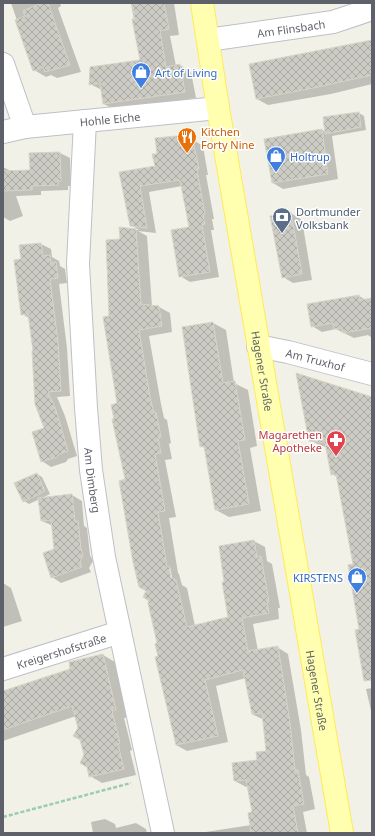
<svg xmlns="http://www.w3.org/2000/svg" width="375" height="836" font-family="'Noto Sans',sans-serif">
<defs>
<pattern id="building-cross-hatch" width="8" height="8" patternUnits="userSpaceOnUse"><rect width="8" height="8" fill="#cdccc4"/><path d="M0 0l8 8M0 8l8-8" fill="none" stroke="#aaa9a3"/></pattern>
</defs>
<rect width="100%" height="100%" fill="#f2f1e7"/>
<!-- shadow -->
<path fill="#0003" fill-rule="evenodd" d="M11,3H60L61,6L58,8L81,72L57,78L51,75L46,77L34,70Z
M131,3H174L179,35L170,36L176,66L180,65L191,72L196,98L115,110L104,104L102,90L90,84L141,61Z
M372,40V84L331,94L268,105L257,99Z
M359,113L364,116L366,130L332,136L338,179L283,189L273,183L322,130L326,132Z
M187,136L203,146L208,175H206L214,219H212L214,230H211L219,277L190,282L180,276L190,228L182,186L149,192L156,233L138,231L147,236L152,306L159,307L170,313L172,332L149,336L161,404L164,418L167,420L171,443L169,444L172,459L165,460L176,517L169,518L178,573L179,574L182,585L187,588L195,626L229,618L254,541L265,547L267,561L272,564L280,608H278L279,619L253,624L258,651L277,647L288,654L301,730L306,775L309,777L315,809L303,812L307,833H199L251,825L253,813L248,787H246L235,781L258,761L267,751L264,720L252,714L246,678L216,686L228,742L187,751L176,745L159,657V644L150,601L115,420L119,404L111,317L121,240L120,229L139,230L131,225L120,173L156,167L158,154ZM168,567H170L173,582L171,583Z
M60,153L70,158L71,186H68V190L41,191V195L16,196L23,216L10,221L3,217V167L11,171L31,170Z
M291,213L302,220L312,280L293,283L283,277Z
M41,244L51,249L52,257L59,261L60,266L65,269L67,283L59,284L67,348L70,396L57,397L65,416L77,456L68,459L66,462L51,467L42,461L46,428L29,318L22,314V260L20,246Z
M359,296L366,300L372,299V338L368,335L354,338L336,329L322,332L312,326Z
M213,323L226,330L234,383L248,390L257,446L250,448L261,511L229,517L216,510L206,449L201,446Z
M372,398V715L366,689L372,688L361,630L354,565L337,477L332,474L327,447L321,446L310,440Z
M37,474L42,477L50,494L42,498L72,495L82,501L84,526L87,528L90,555L93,561L89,568L91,572L61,583L52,577L55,550L53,526L42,521L40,499L29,504L24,501Z
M3,583L11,588L22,621L3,627Z
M103,655L115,662L128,717L124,718L132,750L130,751L136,775L102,783L90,776L76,716L3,741V693L71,670Z
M105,819L115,824L116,828L136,823L146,829L147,833H93L91,822Z"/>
<!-- building -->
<path fill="url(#building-cross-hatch)" stroke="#d7d5c5" d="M41,3H48L70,65L45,72L43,67L33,71L15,20L25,16L23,11Z
M132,3H164L169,29L160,31L166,67L180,64L185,92L103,104L100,83L89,85L90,67L140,60L132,19H135Z
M372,40V75L318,87L256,99L249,64Z
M359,112L361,127L325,134L323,117Z
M322,129L328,174L272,183L264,139Z
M187,135L193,140L199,169L197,170L205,214H203L205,224L202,225L210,272L179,277L171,230L189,227L180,180L140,186L147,228L130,226L119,172L155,166L152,154H157L155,138Z
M60,152L61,181H58V185L32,186V190L3,191V171L30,170L29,153Z
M291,212L302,274L282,278L270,216Z
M119,227L136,229L141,304L159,306L162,326L139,330L150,397L154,413L156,412L161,437L158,438L161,453L155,454L165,511L158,512L167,567L169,566L171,578L176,580L187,627L228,617L222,582H224L219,546L254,540L257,557L261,556L269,602H267L269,613L242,618L248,651L278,646L290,723L295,770H298L304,804L293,806L298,833H251L248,813L252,812L246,780L234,781L232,763L257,760L256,752L266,751L262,713L252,714L243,670L205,680L218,736L176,745L155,657L158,656L155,644L157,643L148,603L149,601L143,597L146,591L139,587L133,562L119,481L125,479L112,419H114L111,405L117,403L103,317L109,316L106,240L120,239Z
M41,243L43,256L50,255L51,263L56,262L58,278L50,279L58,342L61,391L48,392L56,410L68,451L59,454L57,457L41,462L32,432L44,428L35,404L32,351H33L28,314L21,315L14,260L21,259L19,245Z
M359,295L360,300L372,298V328L343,333L342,328L334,329L333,323L311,327L307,304Z
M213,322L223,383L235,381L245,440L238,441L249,504L215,510L204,446L200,447L182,327Z
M296,373L372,397V680L364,681L355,630L359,629L348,565L353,564L336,474L331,475L325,443L309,441Z
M37,473L45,491L23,502L14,483Z
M72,494L75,521H78L81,549L83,555L80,562L82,567L51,578L43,553L54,549L51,520L41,521L38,498Z
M103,654L116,710L112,711L120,743L118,744L124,769L89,777L87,767L80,763L84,755L80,740L73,736L78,728L72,706L3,730V691L70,669L69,662Z"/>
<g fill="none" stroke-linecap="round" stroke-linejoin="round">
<!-- minor casing -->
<g stroke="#bec0c7" stroke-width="24">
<g id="minor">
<path id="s1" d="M208,40L333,22L372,9"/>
<path d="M3,64L25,127"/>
<path id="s2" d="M85,121L78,264L86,408L91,470L104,557L163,833"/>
<path id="s3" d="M3,132L25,127L218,108"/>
<path id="s4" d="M258,346L288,352L372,374"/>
<path id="s5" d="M3,669L120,632"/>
</g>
</g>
<!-- major casing -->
<g stroke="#ffeb53" stroke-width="24">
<g id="major">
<path id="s6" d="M202,3L218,108L342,833"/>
</g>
</g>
<!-- path -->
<path stroke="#9accb0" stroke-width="2.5" stroke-dasharray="4 2" stroke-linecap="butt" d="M3,817L131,783"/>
<!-- minor -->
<use href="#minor" stroke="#fff" stroke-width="22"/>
<!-- major -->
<use href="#major" stroke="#ffffaf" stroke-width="22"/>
</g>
<!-- icons -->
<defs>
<g id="shop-pin" transform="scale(1)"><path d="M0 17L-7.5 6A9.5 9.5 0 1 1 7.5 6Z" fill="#3f7fe0" stroke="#fff"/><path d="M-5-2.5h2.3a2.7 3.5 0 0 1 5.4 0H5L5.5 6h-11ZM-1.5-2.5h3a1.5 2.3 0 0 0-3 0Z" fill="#fff"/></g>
<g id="restaurant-pin" transform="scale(1)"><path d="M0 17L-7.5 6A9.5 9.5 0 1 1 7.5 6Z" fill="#e8710a" stroke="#fff"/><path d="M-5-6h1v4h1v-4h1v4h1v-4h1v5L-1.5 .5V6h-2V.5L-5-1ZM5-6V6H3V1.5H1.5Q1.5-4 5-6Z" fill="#fff"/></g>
<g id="bank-pin" transform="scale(1)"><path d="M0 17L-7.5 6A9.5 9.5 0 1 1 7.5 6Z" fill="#5c6f8a" stroke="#fff"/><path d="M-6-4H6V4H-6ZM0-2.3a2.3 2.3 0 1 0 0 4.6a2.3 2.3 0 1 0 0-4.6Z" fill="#fff"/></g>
<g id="pharmacy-pin" transform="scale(1)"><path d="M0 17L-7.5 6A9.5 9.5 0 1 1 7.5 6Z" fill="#e0444e" stroke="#fff"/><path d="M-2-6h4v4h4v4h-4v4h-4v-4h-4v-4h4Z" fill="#fff"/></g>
</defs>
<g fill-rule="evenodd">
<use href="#shop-pin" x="141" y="72"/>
<use href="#restaurant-pin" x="187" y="137"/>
<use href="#shop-pin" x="276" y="156"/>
<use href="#bank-pin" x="282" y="217"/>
<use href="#pharmacy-pin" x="336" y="440"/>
<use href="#shop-pin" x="357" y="577"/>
</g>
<g text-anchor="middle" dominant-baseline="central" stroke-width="3" stroke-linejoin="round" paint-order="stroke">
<!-- street labels -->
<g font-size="11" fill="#5e6169" stroke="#fff">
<text stroke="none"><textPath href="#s1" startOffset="84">Am Flinsbach</textPath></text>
<text stroke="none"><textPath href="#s3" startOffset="108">Hohle Eiche</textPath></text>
<text stroke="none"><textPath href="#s4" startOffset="59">Am Truxhof</textPath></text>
<text stroke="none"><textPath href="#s6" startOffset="373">Hagener Straße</textPath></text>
<text stroke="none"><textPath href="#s2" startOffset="360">Am Dimberg</textPath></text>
<text stroke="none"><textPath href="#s5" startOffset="61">Kreigershofstraße</textPath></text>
<text stroke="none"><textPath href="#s6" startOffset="697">Hagener Straße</textPath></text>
</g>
<!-- shop labels -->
<g font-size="11" fill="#366cbe" stroke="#fff" text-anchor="start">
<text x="155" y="72">Art of Living</text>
<text x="290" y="156">Holtrup</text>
<text x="343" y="577" text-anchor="end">KIRSTENS</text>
</g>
<!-- food labels -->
<g font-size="11" fill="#c56008" stroke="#fff" text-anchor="start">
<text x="201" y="131">Kitchen<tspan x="201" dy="13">Forty Nine</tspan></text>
</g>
<!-- service labels -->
<g font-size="11" fill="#4e5e75" stroke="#fff" text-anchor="start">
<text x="296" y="211">Dortmunder<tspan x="296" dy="13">Volksbank</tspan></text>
</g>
<!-- health labels -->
<g font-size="11" fill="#be3a42" stroke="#fff" text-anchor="end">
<text x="322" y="434">Magarethen<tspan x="322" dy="13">Apotheke</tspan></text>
</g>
</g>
<!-- border -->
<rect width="375" height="836" fill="none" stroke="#5e6169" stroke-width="8"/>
</svg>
